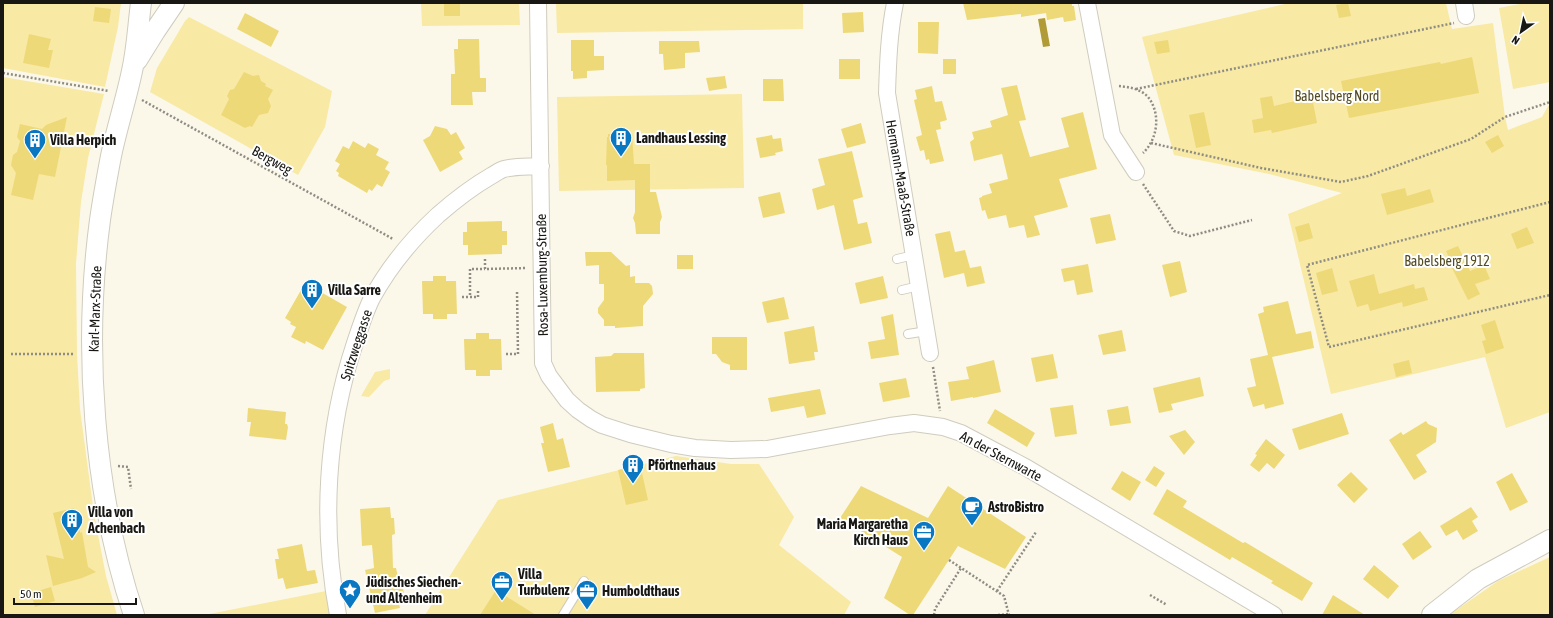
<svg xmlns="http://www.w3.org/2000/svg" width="1553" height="618" font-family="'Asap Condensed',sans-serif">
<rect width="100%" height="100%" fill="#fbf8ea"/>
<!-- green -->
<path fill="#f8e9a5" d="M3,3H121L118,27L105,87L3,68Z
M421,3H519L520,25L422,26Z
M556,3H803V29L557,33Z
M1289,3H1446L1452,29L1493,23L1505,117L1508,130L1542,117L1548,106H1550V412L1506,428L1485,357L1331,394L1288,214L1342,193L1269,174L1174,155L1142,37Z
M1525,3H1550V82L1513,89L1499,8Z
M189,17L332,91L325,127L298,175L150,92L157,68L185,21Z
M3,77L104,94L88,158L81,202L76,263L77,354L80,409L94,514L106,576L117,615H3Z
M742,94L744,188L559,191L557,97Z
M390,369V379L384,381L369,397L361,396L375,372Z
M676,456L731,464H759L794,517L779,545L851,602L844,615H425L498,500Z
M1550,557V615H1449L1498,581Z
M326,591L331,615H204Z"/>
<!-- water -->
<path fill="#b09b37" d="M1045,18L1050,46L1043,47L1038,19Z"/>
<!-- building -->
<path fill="#eed978" d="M444,3H460V16H444Z
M963,3H1072V6H1074L1076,20L1064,22L1063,17L1047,20L1046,13L1021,17V14L967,20Z
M1348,3L1351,16L1339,18L1336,5Z
M95,7L111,9L109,23L93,21Z
M863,12L864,32L843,33L842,13Z
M245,13L279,31L271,47L237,29Z
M918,22H939L938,54L918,53Z
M29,34L51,39L48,50H53L49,68L23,63Z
M458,39H479L480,78H486V92H472L473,105H451V74H455L454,49H458Z
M571,40H594V56H604V70L587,71V78L573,79V71H571Z
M1168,40L1170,52L1157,54L1154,42Z
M659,41H699L700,52L685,53V68L664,70L663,54H659Z
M1472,57L1479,93L1349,118L1341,81L1440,62L1441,64Z
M839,59H860V79H839Z
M943,59H956V74H943Z
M244,72L253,76L259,75L261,81L266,84L265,86L273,90L268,99L271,106L268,113L259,115L252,127L250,126L245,128L221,115L229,99L227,96L230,90L234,89Z
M725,76L727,88L709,91L706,78Z
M763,79H783L784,101H763Z
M1017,85L1026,120L1019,121L1030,157L1069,147L1061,118L1083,112L1097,169L1059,179L1068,207L1034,216L1040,235L1027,238L1024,225L1009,228L1006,215L988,219L985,210L982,211L979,198L982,197V196L992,193L989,184L1008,179L1002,154L974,161L970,142L974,139L972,132L992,127L990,121L1008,115L1001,88Z
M932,86L935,102L942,101L947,120L940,122L941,129L936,130L944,161L930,164L929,159L926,160L924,150L920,151L916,137L922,135L914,100L917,99L915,90Z
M1272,96L1274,106L1312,97L1317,123L1272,133L1271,130L1254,133L1252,120L1263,118L1260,98Z
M1204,112L1211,145L1196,148L1189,115Z
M67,117L55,177L39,174L33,200L11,195L16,173L11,165L13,155L17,152L20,141L17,137L20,124L42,129L46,125Z
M861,123L866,143L847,148L841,129Z
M435,126L447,129L451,135L456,132L465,148L459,152L463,159L440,172L423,140L430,136Z
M608,134L632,135L634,164H650V192H656L662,217L660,222V234H636L635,223L633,218L635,212V180L607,181V165H606L607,137H608Z
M772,135L773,139L781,138L783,151L775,153L776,155L760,158L756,138Z
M1498,135L1504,146L1492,153L1485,142Z
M353,141L365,148L368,143L379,149L376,155L389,162L385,169L390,172L382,187L377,184L372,191L369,189L367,193L338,176L339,173L336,171L340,164L335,161L343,146L349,149Z
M852,151L863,197L853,200L858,224L867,222L872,243L844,250L834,205L817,210L812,189L825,185L818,159Z
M1405,188L1407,196L1430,189L1434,202L1387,215L1381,194Z
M780,192L785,213L763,218L758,197Z
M1110,214L1116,240L1096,244L1090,218Z
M502,221V231H507V245H502V254L468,255V245H463V232H467V222Z
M1309,223L1313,238L1299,242L1295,227Z
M1527,227L1534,243L1517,249L1511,234Z
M950,231L955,252L965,250L970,268L981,266L985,283L967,287L964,273L944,278L935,234Z
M1458,246L1470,271L1484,265L1490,279L1475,284L1480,294L1468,300L1450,264H1452L1446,251Z
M585,252H611L626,266L630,265V277L635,276V283H649L652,286L653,294L643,306V326L615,328V326H604V320L598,313V308L604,300V284H599V265L586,266Z
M677,255H693V269H677Z
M1180,261L1187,292L1170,297L1162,265Z
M1088,264L1093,292L1077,295L1074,280L1064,282L1061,269Z
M1332,268L1338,291L1322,295L1316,273Z
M1374,274L1379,294L1414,284L1415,289L1424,287L1428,300L1403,307L1402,302L1370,311L1368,304L1357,307L1349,281Z
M433,276H446V281H456L457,314H447V319H433V314H423L422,281H433Z
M883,276L888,298L860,304L855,283Z
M305,283L347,307L323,350L306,341L305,344L291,337L296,327L290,324L291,322L285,318Z
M784,297L789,319L767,323L762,302Z
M1288,301L1296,334L1311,331L1314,348L1272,357L1284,404L1265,409L1264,404L1253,407L1247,388L1256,386L1250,359L1268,355L1258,314L1264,312L1263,307Z
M893,314L899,355L871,359L868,342L885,339L881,317Z
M1495,320L1504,348L1486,354L1482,341L1486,340L1481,325Z
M814,326L818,352H814L815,360L789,364L784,332Z
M1122,330L1126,351L1103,355L1098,335Z
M476,333H489V339H501L502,370H490V376H476V370H465L464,339H476Z
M712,337H747V370H730V365L722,362L716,354H712Z
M614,353H644L645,388L640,389V391L596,392L595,357L611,356Z
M1053,354L1058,378L1036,382L1031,358Z
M994,360L1001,392L973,398V397L951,401L948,382L969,379L966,367Z
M1409,360L1412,373L1396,377L1393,364Z
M1200,377L1204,396L1171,404L1173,410L1159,413L1153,388Z
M906,378L910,397L883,402L879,383Z
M820,389L826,414L807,418L804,406L771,412L768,398Z
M1073,405L1077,434L1055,437L1050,408Z
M1128,406L1131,423L1110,426L1107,410Z
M248,408L286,412L285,424H287L288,427L286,440L249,436L251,422H247Z
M995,409L1035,433L1027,447L987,423Z
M1342,413L1349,434L1299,450L1292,429Z
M1426,421L1428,424L1437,428L1436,442L1416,455L1427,472L1414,480L1389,440L1401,432L1403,435Z
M553,423L557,440L563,438L570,467L548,472L541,443H544L540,427Z
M1185,430L1195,442L1184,455L1169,436Z
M1266,439L1285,455L1274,469L1267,463L1259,472L1250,465L1257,455L1255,454Z
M640,464L648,500L626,505L618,470Z
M1154,466L1165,473L1156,487L1145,480Z
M1122,471L1141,482L1130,501L1111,489Z
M1351,472L1368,489L1354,503L1337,485Z
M1512,473L1528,502L1510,511L1496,482Z
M861,486L928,518L948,486L1026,537L1005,569L958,546L913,615H910L884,598L902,557L840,518Z
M1167,489L1187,501L1183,507L1243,543L1245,542L1313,583L1302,601L1271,583L1273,581L1232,557L1230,560L1153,514Z
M390,507L391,518H394L395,534L392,535L393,568H396L398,577L400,576L404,593L401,594L404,602L399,604L400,608L375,613L365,570L374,568L372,545L362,546L360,509Z
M1471,507L1478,517L1472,521L1478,531L1463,540L1457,530L1446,536L1440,526Z
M74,508L78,517L80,533L82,532L88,567L96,572L82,578L53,586L46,555L64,559L53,513Z
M1420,531L1432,547L1413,560L1402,544Z
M302,544L307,571L315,570L318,583L286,589L283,578L278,579L275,559H279L277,549Z
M1374,565L1399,586L1388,599L1363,579Z
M51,587L55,601L35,607L31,593Z
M496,590L536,615H480Z
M1333,595L1365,615H1322Z"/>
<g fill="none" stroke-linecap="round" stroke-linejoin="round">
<!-- service casing -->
<g stroke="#cfccbf" stroke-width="10">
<path id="service" d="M897,259L914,255
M902,290L919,286
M908,334L927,331
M563,615L584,581"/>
</g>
<!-- minor casing -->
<g stroke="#cfccbf" stroke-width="18">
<path id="minor" d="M538,3L543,363L549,376L567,400L578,410L591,419L602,425L630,434L671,444L695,448L731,450L767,449L890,426L914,423L943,427L961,433L1027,468L1274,615
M895,3C889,33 888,62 887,93L930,353
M1087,3L1112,135L1136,172
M1464,3L1466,16
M338,615C321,526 326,430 355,343C360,328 365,312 372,298C389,267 412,239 438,215C454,201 472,187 491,176C495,174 500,170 504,169C516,166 529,167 541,166"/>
</g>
<!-- tertiary casing -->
<g stroke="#cfccbf" stroke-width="22">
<path id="tertiary" d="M137,60L155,31L174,3
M134,615C93,493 83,347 100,220C103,199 107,177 111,156C117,127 126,100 132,71C137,49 138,26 141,3
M1432,615L1478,579L1550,540"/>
</g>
<!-- path -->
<path stroke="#8f8d83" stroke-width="2.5" stroke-dasharray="2 2" stroke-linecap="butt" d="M3,73L109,91
M1119,86C1129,87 1141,89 1148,97C1161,113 1158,139 1143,153
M1136,89L1454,23
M142,100L393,239
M1151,143L1261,168L1341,182L1368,176L1471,139L1505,117L1550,102
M1143,184L1174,231L1190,236L1252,220
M1550,202L1307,265L1329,347L1550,295
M485,259V269L527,268
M478,291V297H470V269H485
M462,297H470
M11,354H75
M506,354H518L517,291
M933,367L940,411
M118,466L128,467L131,489
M949,560L1004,596L1009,615
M997,591L1036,532
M1150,595L1167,605
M934,615L935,609L961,568
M998,615L1009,614"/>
<!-- service -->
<use href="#service" stroke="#fff" stroke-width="8"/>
<!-- minor -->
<use href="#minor" stroke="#fff" stroke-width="16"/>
<!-- tertiary -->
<use href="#tertiary" stroke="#fff" stroke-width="20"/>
</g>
<!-- icons -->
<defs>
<g id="building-pin" transform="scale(1.15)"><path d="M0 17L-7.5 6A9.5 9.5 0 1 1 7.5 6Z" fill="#0a77c2" stroke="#fff"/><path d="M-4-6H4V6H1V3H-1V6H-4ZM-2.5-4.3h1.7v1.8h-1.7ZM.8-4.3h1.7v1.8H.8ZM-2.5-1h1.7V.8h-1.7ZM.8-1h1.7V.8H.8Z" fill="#fff"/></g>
<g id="cafe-pin" transform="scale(1.15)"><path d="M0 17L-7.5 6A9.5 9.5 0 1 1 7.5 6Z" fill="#0a77c2" stroke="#fff"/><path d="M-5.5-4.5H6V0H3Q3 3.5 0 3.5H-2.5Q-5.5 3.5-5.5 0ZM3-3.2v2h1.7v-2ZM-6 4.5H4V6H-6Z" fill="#fff"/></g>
<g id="office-pin" transform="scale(1.15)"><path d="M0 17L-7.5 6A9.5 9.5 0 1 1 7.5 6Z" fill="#0a77c2" stroke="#fff"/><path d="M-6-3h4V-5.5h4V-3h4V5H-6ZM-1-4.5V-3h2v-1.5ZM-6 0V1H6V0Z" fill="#fff"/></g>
<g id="sight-pin" transform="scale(1.15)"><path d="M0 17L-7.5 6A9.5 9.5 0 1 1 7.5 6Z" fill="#0a77c2" stroke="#fff"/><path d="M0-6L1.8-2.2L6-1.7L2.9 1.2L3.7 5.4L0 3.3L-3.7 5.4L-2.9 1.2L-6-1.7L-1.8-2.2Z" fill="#fff"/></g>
</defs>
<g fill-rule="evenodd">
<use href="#building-pin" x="621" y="138"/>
<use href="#building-pin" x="35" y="140"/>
<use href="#building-pin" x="312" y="290"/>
<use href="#building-pin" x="633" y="465"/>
<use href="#cafe-pin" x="972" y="507"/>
<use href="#building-pin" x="72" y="520"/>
<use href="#office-pin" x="924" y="532"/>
<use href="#office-pin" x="502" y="582"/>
<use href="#sight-pin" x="350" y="590"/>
<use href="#office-pin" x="587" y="591"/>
</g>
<g text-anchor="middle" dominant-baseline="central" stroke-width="4" stroke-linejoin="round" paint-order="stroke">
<!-- park labels -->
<g font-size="14" fill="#534a21" stroke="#fff">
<text x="1337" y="96">Babelsberg Nord</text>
<text x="1447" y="261">Babelsberg 1912</text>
</g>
<!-- poi labels -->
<g font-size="14" font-weight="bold" fill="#181713" stroke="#fff" text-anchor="start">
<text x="636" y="138">Landhaus Lessing</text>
<text x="50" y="140">Villa Herpich</text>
<text x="328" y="290">Villa Sarre</text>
<text x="648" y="465">Pförtnerhaus</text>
<text x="988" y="507">AstroBistro</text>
<text x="88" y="512">Villa von<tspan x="88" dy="16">Achenbach</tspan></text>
<text x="908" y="524" text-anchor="end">Maria Margaretha<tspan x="908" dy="16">Kirch Haus</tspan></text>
<text x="518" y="574">Villa<tspan x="518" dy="16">Turbulenz</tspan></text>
<text x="366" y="582">Jüdisches Siechen-<tspan x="366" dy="16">und Altenheim</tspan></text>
<text x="602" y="591">Humboldthaus</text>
</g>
<!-- street labels -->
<g font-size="14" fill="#181713" stroke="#fff">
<text transform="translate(272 160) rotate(29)">Bergweg</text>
<text transform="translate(901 178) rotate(80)">Hermann-Maaß-Straße</text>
<text transform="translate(542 275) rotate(-91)">Rosa-Luxemburg-Straße</text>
<text transform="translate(95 309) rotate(-88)">Karl-Marx-Straße</text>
<text transform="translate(356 345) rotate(-72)">Spitzweggasse</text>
<text transform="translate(1001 456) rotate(28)">An der Sternwarte</text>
</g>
</g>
<!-- border -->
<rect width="1553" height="618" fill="none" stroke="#181713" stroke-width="8"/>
<!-- north arrow -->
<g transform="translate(1521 32) rotate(213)" stroke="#ffffff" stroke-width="3" paint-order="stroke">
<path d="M0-3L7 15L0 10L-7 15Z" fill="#181713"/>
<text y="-6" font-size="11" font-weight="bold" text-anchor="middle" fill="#181713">N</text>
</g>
<!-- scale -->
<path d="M14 598v6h122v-6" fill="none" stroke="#181713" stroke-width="2"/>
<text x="20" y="598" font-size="12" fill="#181713" stroke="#ffffff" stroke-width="3" paint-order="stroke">50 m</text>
</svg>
